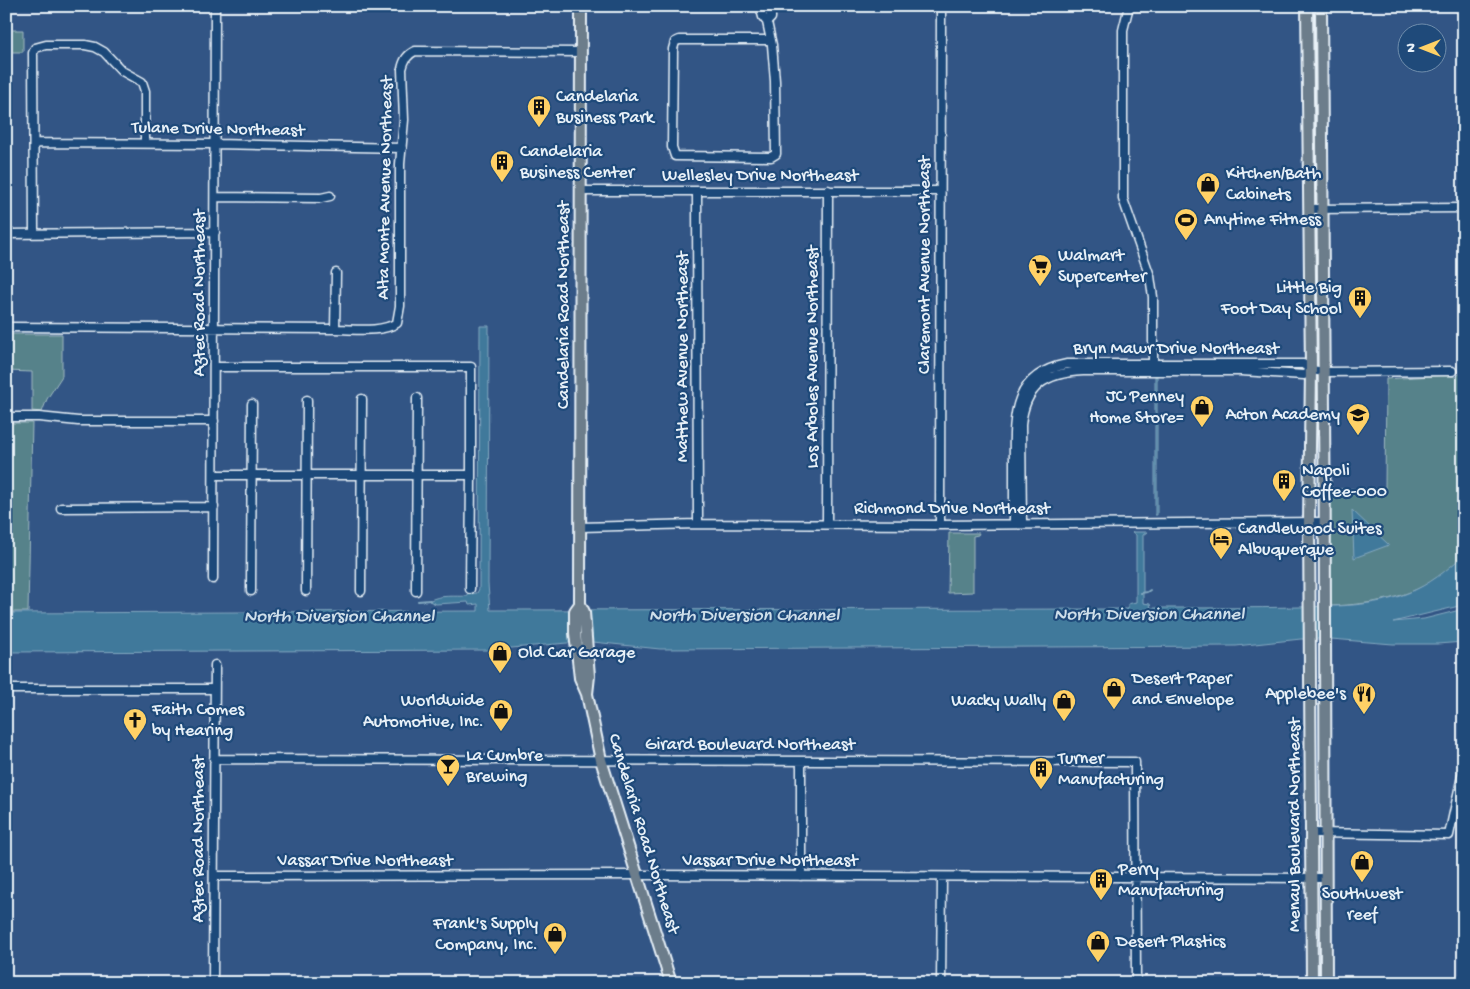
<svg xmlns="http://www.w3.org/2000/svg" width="1470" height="989" font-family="'Gochi Hand',sans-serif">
<rect width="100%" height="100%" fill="#325585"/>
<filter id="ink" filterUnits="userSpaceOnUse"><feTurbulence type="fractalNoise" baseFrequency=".02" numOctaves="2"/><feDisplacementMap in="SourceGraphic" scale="10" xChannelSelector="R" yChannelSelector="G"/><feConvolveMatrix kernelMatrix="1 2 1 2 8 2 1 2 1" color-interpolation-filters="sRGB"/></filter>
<g filter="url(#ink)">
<!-- green -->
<path fill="#57828a" stroke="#a0bac1" d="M6,30H23V52H6Z
M6,334H62V376L47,399L42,412L32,411V372L6,371Z
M1461,373H1464V555C1457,561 1451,568 1444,573C1410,599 1371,604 1331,606L1330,489H1385L1386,379L1448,375L1455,377Z
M6,423H32L28,612H6Z
M949,533H979L978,535L973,536V592L948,593Z"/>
<!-- water -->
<path fill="#41799b" stroke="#84a9c0" d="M480,326H489L488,584L490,610L1128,609V604L1136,602V535L1132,532H1147L1143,535V603L1150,604L1151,608C1201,608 1250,608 1299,607C1336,606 1373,607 1408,593C1429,585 1447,570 1464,555V602L1459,606L1393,622L1424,619L1464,609V642L1437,644H1393L1331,639H1301L1236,646L660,649L593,642L567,643L489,650L6,652V613L478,611V604L469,605L468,602L436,604L429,601C439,594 457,597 468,596V594L477,593L479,589Z
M1155,376H1157V515H1155Z
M1352,510L1389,545L1354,558Z"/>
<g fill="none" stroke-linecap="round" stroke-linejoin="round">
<!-- stream -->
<path stroke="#84a9c0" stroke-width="2" d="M1141,593L1147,592L1150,590
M418,601L430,600"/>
<!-- minor casing -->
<g stroke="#e8f1f8" stroke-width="11">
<path id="minor" d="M760,6L763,17L767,22L771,18V6
M1129,6L1123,30V199L1150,276L1153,297V366
M767,22L772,45L775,81L776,154L771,157L675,156L672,147L673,49L675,42L679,40H770
M34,143L215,144L402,148
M580,191H940
M697,191L698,524
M215,197L321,198L330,196
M1309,209L1464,208
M34,233L33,53L35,48L46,45H85L95,47L104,52L122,71L142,82L145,91V143
M6,234L215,232
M6,327L335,329C355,329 380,333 397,323L400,306V164L404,120L402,69C404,60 407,55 415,51L581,52
M335,329L336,273
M6,417H39L78,421H214
M214,475H471V367H215
M61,508L214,507
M827,523L828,190
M1014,524C1014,502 1014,480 1014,459C1013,413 1014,374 1067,364H1303L1311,370L1325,372L1452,371
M1022,524L1021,425C1025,386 1045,373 1083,371H1241L1304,375L1311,370
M940,525L941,6
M580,527L698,524L940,525L1324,522
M213,579L215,6
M470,589L471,475
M251,591L252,404
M306,591L307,400
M361,591L362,399
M416,591L417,398
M6,689H214
M214,759L1135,762L1136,983
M1311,833L1449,835L1464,767
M214,876L648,875L1326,878
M801,876V761
M213,983L215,665
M941,983L942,878"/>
</g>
<!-- major casing -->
<g stroke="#e8f1f8" stroke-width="14">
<path id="major" d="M581,6L580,604L584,612L589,676L587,694
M1307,6L1311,370L1309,522L1312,983
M1321,6C1325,332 1325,657 1326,983
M580,604L575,611V633L580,678L587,694L601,760L671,983"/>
</g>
<!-- minor -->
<use href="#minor" stroke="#1f4a7a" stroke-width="8"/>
<!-- major -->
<use href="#major" stroke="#6c7d8b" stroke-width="10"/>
</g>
</g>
<!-- icons -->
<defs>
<g id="building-pin" transform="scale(1.25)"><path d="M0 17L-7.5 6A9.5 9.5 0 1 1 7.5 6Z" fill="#ffd166" stroke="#1f4a7a"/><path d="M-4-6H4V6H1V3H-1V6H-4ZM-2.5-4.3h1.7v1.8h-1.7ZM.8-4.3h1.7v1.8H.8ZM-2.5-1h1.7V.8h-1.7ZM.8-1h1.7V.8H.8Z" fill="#111"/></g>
<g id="shop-pin" transform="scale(1.25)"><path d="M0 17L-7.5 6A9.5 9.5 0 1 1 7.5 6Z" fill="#ffd166" stroke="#1f4a7a"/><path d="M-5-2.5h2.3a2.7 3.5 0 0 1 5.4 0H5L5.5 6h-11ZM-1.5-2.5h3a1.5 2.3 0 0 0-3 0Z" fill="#111"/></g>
<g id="stadium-pin" transform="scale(1.25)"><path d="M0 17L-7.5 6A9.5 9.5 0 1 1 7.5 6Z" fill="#ffd166" stroke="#1f4a7a"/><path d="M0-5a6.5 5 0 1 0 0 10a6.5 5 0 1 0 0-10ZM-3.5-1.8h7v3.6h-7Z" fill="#111"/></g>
<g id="supermarket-pin" transform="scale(1.25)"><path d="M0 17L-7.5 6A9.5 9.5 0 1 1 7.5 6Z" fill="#ffd166" stroke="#1f4a7a"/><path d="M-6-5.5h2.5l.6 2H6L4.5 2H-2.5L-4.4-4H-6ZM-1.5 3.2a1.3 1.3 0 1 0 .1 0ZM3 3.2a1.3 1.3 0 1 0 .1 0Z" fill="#111"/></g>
<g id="school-pin" transform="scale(1.25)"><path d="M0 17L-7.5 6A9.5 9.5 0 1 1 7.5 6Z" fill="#ffd166" stroke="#1f4a7a"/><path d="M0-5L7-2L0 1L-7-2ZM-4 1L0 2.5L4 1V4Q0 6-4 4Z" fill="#111"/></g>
<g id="hotel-pin" transform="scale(1.25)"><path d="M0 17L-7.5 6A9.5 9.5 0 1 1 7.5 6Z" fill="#ffd166" stroke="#1f4a7a"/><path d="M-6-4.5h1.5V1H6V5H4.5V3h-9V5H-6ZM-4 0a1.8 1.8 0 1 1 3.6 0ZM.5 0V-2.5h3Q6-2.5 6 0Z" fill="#111"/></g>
<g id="restaurant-pin" transform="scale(1.25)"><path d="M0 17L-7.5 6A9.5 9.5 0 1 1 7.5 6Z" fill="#ffd166" stroke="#1f4a7a"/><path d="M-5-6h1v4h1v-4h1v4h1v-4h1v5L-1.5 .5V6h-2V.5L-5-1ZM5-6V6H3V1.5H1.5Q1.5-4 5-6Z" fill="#111"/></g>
<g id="church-pin" transform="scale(1.25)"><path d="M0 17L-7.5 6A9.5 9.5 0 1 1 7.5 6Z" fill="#ffd166" stroke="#1f4a7a"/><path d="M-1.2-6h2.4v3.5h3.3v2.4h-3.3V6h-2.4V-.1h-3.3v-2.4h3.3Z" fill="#111"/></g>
<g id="bar-pin" transform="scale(1.25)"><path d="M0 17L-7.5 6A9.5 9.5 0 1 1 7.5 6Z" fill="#ffd166" stroke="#1f4a7a"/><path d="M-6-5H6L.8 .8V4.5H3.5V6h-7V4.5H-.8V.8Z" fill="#111"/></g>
</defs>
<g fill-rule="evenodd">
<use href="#building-pin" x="539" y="107"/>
<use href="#building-pin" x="502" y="162"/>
<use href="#shop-pin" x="1208" y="184"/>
<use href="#stadium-pin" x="1186" y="220"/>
<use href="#supermarket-pin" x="1040" y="266"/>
<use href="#building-pin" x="1360" y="298"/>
<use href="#shop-pin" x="1202" y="407"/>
<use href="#school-pin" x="1358" y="415"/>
<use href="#building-pin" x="1284" y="481"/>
<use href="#hotel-pin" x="1221" y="539"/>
<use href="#shop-pin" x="500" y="653"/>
<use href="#shop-pin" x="1114" y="689"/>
<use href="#restaurant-pin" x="1364" y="694"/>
<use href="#shop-pin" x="1064" y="701"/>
<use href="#shop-pin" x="501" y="711"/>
<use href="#church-pin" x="135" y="720"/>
<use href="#bar-pin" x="448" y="766"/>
<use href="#building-pin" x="1041" y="769"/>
<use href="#shop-pin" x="1362" y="862"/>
<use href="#building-pin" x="1101" y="880"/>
<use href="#shop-pin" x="555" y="934"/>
<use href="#shop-pin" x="1098" y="942"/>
</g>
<g text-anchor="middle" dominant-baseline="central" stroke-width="4.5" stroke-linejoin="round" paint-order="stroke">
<!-- poi labels -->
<g font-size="18" fill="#e8f1f8" stroke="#1f4a7a" text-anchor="start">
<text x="556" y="97">Candelaria<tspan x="556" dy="21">Business Park</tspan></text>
<text x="520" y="152">Candelaria<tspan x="520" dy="21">Business Center</tspan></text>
<text x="1226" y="174">Kitchen/Bath<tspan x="1226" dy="21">Cabinets</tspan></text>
<text x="1204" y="220">Anytime Fitness</text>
<text x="1058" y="256">Walmart<tspan x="1058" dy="21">Supercenter</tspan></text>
<text x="1342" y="288" text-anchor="end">Little Big<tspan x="1342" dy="21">Foot Day School</tspan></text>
<text x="1184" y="397" text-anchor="end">JC Penney<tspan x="1184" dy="21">Home Store=</tspan></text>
<text x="1340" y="415" text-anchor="end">Acton Academy</text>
<text x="1302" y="471">Napoli<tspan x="1302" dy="21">Coffee-000</tspan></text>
<text x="1238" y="529">Candlewood Suites<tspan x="1238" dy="21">Albuquerque</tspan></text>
<text x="518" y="653">Old Car Garage</text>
<text x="1132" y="679">Desert Paper<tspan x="1132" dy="21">and Envelope</tspan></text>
<text x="1346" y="694" text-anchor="end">Applebee's</text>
<text x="484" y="701" text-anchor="end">Worldwide<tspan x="484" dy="21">Automotive, Inc.</tspan></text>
<text x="1046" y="701" text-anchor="end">Wacky Wally</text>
<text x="152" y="710">Faith Comes<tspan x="152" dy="21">by Hearing</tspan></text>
<text x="466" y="756">La Cumbre<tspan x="466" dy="21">Brewing</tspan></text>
<text x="1058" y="759">Turner<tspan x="1058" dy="21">Manufacturing</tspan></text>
<text x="1118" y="870">Perry<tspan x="1118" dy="21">Manufacturing</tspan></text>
<text x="1362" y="894" text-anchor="middle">Southwest<tspan x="1362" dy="21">reef</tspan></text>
<text x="538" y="924" text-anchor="end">Frank's Supply<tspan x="538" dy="21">Company, Inc.</tspan></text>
<text x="1116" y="942">Desert Plastics</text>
</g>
<!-- street labels -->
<g font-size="18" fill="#e8f1f8" stroke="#1f4a7a">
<text transform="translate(218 130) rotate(1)">Tulane Drive Northeast</text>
<text x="760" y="176">Wellesley Drive Northeast</text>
<text transform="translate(386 188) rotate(-89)">Alta Monte Avenue Northeast</text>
<text transform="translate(925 265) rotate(-90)">Claremont Avenue Northeast</text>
<text transform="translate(200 293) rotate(-90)">Aztec Road Northeast</text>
<text transform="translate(564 305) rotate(-90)">Candelaria Road Northeast</text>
<text x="1176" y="349">Bryn Mawr Drive Northeast</text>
<text transform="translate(683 357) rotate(-90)">Matthew Avenue Northeast</text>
<text transform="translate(813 357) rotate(-90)">Los Arboles Avenue Northeast</text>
<text x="952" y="509">Richmond Drive Northeast</text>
<text x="750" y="745">Girard Boulevard Northeast</text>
<text transform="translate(1295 825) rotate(-90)">Menaul Boulevard Northeast</text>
<text transform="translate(643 834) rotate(73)">Candelaria Road Northeast</text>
<text transform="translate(199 839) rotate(-90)">Aztec Road Northeast</text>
<text x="365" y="861">Vassar Drive Northeast</text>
<text x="770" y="861">Vassar Drive Northeast</text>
</g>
<!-- water labels -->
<g font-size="19" font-style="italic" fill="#cfdfea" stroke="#1f4a7a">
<text x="1149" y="615">North Diversion Channel</text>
<text x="744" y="616">North Diversion Channel</text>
<text x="339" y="617">North Diversion Channel</text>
</g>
</g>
<!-- margin -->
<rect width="1470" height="989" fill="none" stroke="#1f4a7a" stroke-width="25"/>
<rect x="12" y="12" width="1445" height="964" fill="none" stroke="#e8f1f8" stroke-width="2" filter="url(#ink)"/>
<!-- north arrow -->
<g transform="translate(1422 48) rotate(270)"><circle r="24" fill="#1f4a7a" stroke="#6f8dac"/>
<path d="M0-4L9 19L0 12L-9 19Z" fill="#ffd166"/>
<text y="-8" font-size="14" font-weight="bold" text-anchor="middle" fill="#e8f1f8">N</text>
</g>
</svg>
